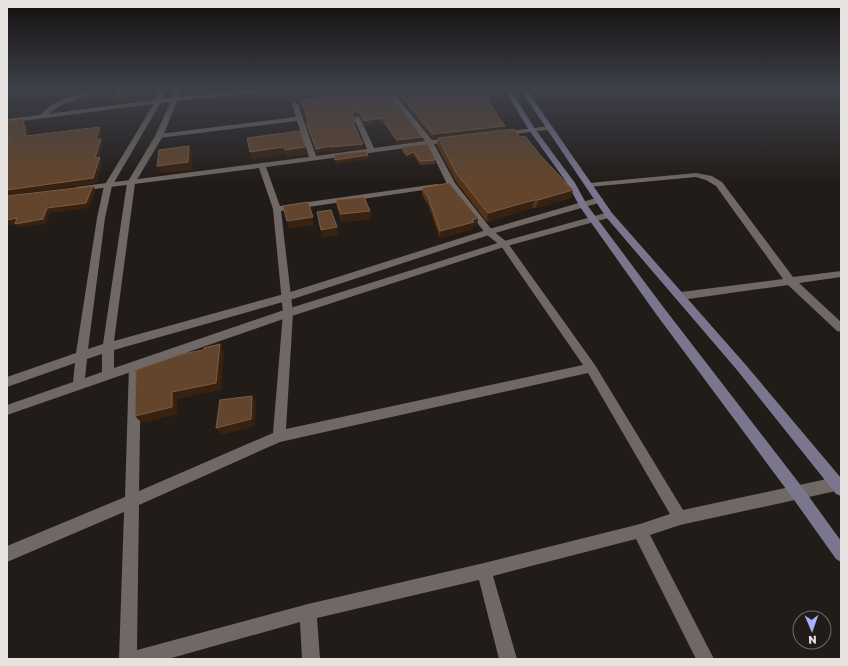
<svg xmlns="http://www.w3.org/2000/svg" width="848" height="666" font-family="'Golos Text',sans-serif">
<rect width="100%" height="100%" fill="#221c19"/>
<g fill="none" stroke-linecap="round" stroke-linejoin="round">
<!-- minor -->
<path fill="#6f6864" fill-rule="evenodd" d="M98,89H106L63,104L48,114L175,97L262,89H279L276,91L175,101L7,123V119L40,115C55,98 78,95 98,89Z
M389,92H393L432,140L455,138V142L434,144L455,183L492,230L507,242L595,365L683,510L836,477L841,479V489L836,491L680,525L650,535L714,659H696L636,539L493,576L517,659H499L479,580L317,618L320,659H302L300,622L168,659H119L124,512L7,562V546L125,497L129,366L131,363L135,361L139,363L141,366L139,491L273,433L283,313L273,209L259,168L79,191L75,189L76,187L309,157L297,121L159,138L155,136L159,134L296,117L292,104L295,102L298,104L316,156L367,149L354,118L357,116L360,118L374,148L425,141L389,94ZM428,145L448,186L486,234L501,246L583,365L286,429L293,313L281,211L437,188L441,186L437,184L280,206L266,167ZM588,373L670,514L640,524L484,563L308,604L137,650L139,505L280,442Z
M550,126L553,128L552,129L501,136L497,134L501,132Z
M696,173L712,176L722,182L793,277L841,271V277L799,283L841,322V332L837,331L788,285L681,300L677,299L676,296L677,293L681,292L783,279L716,186L706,180L696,177L589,187L585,185L589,183Z"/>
<!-- tertiary -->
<path fill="#6f6864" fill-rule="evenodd" d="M159,89H165L161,102L112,186L105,218L88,349L103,344L127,183L155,136L172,99L174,89H180L178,99L163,136L135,183L114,341L284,294L486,230L596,198H602L603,200L602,202L492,234L290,300L114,350V368L284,310L501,242L609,212L613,215L612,217L507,246L292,316L7,415V405L73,382L75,363L7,387V377L76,353L97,218L104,186L155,102ZM102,354V372L85,378L87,359Z"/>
<!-- secondary -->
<path fill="#79768e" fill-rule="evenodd" d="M504,89H510L535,129L575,183L587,205L664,308L802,487L841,541V562L836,559L792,497L656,314L580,207L567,183L529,130Z
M520,89H526L612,213L745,364L841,478V496L836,494L737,370L606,217Z"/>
</g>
<!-- wall -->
<path fill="#533217" d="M184,89H239L191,94L190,90H184Z
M395,89H481L491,100V105H490L504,130L571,198L536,208H532L487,222L456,182L437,146L438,139H433L396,93Z
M387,90L422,137V141L398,144L383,122L365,125L361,117L356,115L353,117L355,122L356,126H355L363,148L332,152L331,150L317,153L307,126L306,122L308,121L306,118L305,113L301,104L300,100Z
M23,119L26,123L28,136L100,127L102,132L100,139L103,143L99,157H100L102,162L96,183L7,195V140L8,139H7V121Z
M402,147L435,160V164L420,165L414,156L407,158L402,151Z
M422,188L478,218L477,225L473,226V229L440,238L428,204L422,195Z
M336,200L370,211L371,219L342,222L337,208Z"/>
<!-- shaded-wall -->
<path fill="#39210f" d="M140,89H144L140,100L119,103L116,97Z
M207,89H239L191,94L190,90Z
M487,100H491V105L486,106Z
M356,111V115L353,118L352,113Z
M382,118L383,122L365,125L364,121Z
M23,119L26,123L29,140L26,136Z
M355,122L356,126L353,127V123Z
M505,126L504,131L433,139V134Z
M100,127L102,132L98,144L96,139Z
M422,137V141L398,144L397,140Z
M101,139L103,143L97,162L95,158Z
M363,144V148L332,152L331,147Z
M189,146L192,153V170L161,173L157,166Z
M331,146V150L317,153L316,149Z
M284,147L286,154L252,160L250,152Z
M305,147L307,155L287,157L285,150Z
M414,152V156L407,158V155Z
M368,155L369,159L336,164L335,160Z
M100,157L102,162L96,183L7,195V190Z
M93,186L96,191L89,208L50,213L46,224L19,228L16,224L7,226V220L17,218L47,208Z
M573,190L571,198L536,208L538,200Z
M534,200L532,208L487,222L488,213Z
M370,211L371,219L342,222L341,214Z
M313,217L314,225L289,229L287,221Z
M478,218L477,225L473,226V229L440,238V231Z
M337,227L338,235L322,238L321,230Z
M220,344L224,352L221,390L177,399L178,414L142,423L135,416L172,392Z
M252,396L256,403L255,426L221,435L216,428Z"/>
<!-- building -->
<path fill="#63452d" stroke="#775e48" d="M120,89H140L137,95L116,97Z
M191,89H207L190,90Z
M396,89H481L491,100H487L505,126L433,134Z
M387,90L422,137L397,140L382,118L364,121L360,113L356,111L352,113L355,122L353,123L363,144L331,147V146L316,149L306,122L309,121L305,113H307L300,100Z
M23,119L26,136L100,127L96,139H101L95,158L100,157L93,178L7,190V140L10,139V137L7,136V121Z
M514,129L520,137L525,136L540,155L573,190L538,200H534L488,213L457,174L438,138Z
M300,131L305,147L285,150L284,147L250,152L247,138Z
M427,144L435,160L420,161L414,152L407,155L402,147Z
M189,146L188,162L157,166L159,150Z
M366,151L368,155L335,160L334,155Z
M449,183L478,218L472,220L474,222L440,231L428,197L422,188Z
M93,186L86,203L47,208L43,219L15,224L17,218L7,220V196Z
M364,197L370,211L341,214L336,200Z
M308,202L313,217L287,221L283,206Z
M331,210L337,227L321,230L317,212Z
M220,344L216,383L172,392V407L135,416L136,370L182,354L203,350L204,348Z
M252,396L251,419L216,428L220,400Z"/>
<!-- sky -->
<linearGradient id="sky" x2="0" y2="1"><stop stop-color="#130f0e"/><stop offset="0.49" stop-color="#3e4049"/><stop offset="1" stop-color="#3e4049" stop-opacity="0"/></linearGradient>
<rect width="848" height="182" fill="url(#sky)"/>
<!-- border -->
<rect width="848" height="666" fill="none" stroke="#e5e2df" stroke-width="16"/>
<!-- north arrow -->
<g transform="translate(812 630) rotate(178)"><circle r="19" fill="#221c19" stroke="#706b68"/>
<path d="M0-3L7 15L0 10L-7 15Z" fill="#a8b0fc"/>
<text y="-6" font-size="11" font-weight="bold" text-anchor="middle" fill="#e5e2df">N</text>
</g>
</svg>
